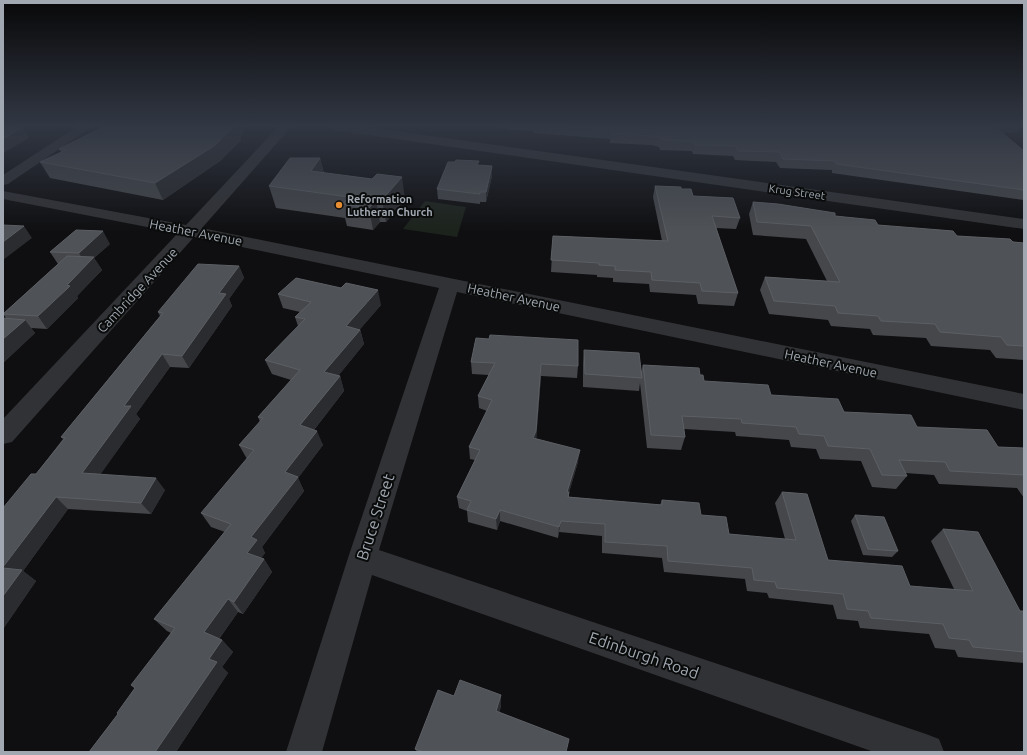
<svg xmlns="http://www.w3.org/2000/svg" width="1027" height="755" font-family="Ubuntu,sans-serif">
<rect width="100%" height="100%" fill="#0f0f11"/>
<!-- green -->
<path fill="#1c231c" d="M425,201L466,207L457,237L403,229Z"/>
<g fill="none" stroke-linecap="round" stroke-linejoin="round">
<!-- minor -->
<path fill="#313235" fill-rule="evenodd" d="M78,126H93L8,184L3,185V175Z
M279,126H292L202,228L1024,394V410L457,292L379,550L926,734L939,739L944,752H874L372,575L322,752H286L348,558L439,288L194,237L12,442L3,444V419L178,233L3,199V191L186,225Z
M327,126H360L1024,219V229L333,130Z
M976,126H1013L1018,127L1020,130C1016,136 980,132 976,126Z"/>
</g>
<!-- wall -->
<path fill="#45474b" d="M105,126H242L244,132L240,136L241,140L220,161L163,200L50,178L40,162L61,152L59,149Z
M499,126H994L1024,151V200L832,173V170L780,168L776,162L735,160L733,156L693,154L692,151L660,150L659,147L652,145L610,143V139L533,133V131L506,129V127H499Z
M320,158L324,173L372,179L405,199L386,222H380L373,230L347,226L345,218L276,208L269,186Z
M479,165L492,176L486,202H480V204L438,199L437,189Z
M655,186L681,189L693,196L740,218L736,229L716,228L738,293L734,306L698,304L696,295L650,292L649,284L613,282V278L597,277V275L551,272L553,236L662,241L653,197Z
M753,202L835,216L878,225L957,236L1024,243V360L996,358L990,350L931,346L926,338L873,335L870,329L831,326L828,320L769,314L760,290L765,277L827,281L806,239L753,235L749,214Z
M110,244L94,258L102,270L77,296L78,298L47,329L31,328L35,333L3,363V318H6L3,314L58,264L50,252Z
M239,266L244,278L229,299L232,306L189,368L170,367L136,414L140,419L100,474L165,490L151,514L68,509L23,571L36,581L3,629L36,474L63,439L61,437L160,316L158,312Z
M278,294L381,305L360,329L364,344L338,376H340L344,391L314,430L323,445L298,478L304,491L262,547L265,553L261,558L264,559L272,572L243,614L238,612L219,639L222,640L233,652L222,667L228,673L176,752H89L118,714L135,688L171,633L167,631L154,619L225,532L211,527L201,513L247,459L239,445L260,422L258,417L291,380L272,374L265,360L298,326L295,317L300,312L283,308Z
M476,338L578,366L577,378L541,376L536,439L578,462L569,492V497L660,505L662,500L701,515L729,534L785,539L775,503L782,492L828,560L910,586L954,589L931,541L943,529L1020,611H1024V663L958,657L955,650L935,648L929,634L860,628L858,621L837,619L833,605L769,598L767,593L747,591L745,579L664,572L662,558L602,553V536L559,532L558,538L500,521L497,530L468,522L467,511L459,508L457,497L475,460L470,459L469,447L487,411L479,408L478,396L489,375L472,374L471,362Z
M584,350L641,372L643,365L700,375L704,381L771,395L844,412L917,427L998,447L1024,448V498L1017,488L939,484L934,475L905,473L907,476L896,489L872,487L861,461L820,459L816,449L791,447L789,440L736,436L735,432L684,429L685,437L681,450L647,448L640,383L639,391L583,387V363Z
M855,515L898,551L892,557L863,555L851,521Z
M454,696L501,706L499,713L566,752H417L415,749Z"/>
<!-- shaded-wall -->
<path fill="#2b2c2f" d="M232,126H242L244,132L240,136L241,140L220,161L163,200L155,183Z
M23,127L29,138L3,153V139Z
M320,158L325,179L311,171Z
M492,166V176L486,202V192Z
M402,177L405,199L386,222L382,200Z
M376,200L380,222L373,230L369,208Z
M24,226L32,238L3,260V242Z
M103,231L110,244L94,258L102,270L77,296L78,298L47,329L38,316L86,265L79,253Z
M239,266L244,278L229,299L232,306L189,368L182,356L219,293Z
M378,290L381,305L350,341L346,326Z
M25,320L35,333L3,363V339Z
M360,330L364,344L329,387L324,372Z
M162,354L170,367L136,414L140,419L93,485L82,473L124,406Z
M541,364V376L536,443L533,438Z
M340,376L344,391L306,440L300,425Z
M317,431L323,445L298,478L304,491L262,547L265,553L256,566L247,553L251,537L285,472Z
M580,450L578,462L566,503L567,492Z
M156,478L165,490L151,514L141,503Z
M56,497L68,509L23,571L36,581L3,629V567Z
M500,510V521L497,530L496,519Z
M561,521L559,532L558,538L559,527Z
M264,559L272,572L243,614L234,602Z
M228,599L238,612L215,644L204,632Z
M222,640L233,652L222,667L228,673L176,752H155L209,659Z
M501,695V706L496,722V711Z"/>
<!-- building -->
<path fill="#4f5256" stroke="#5c5f64" d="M105,126H235L214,146L155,183L40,162L66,150L59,149Z
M558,126H994L1024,151V190L836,164L835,161L783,159L780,152L738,151L736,146L695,145L694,142L662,140L661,137L654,136L611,134V130Z
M3,127H23L3,139Z
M290,158H320L311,171L372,179L377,174L402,177L382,200H376L369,208L342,204L349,197L269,186Z
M456,160L479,161L477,165L492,166L486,192H480V194L437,189L448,162H455Z
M655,186L681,187V189H691L693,196L733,198L740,218L712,216L738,293L702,291L700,283L652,280L651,272L615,270V266L599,265V263L551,260L553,236L668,241Z
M753,202L778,204L835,213V216L875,220L878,225L953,231L957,236L1010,239L1013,242L1024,243V346L1007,345L1001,337L940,332L935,324L881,321L878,316L838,313L835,306L774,301L765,277L840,282L811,226L757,222Z
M3,225L24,226L3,242Z
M76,230L103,231L79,253L50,252Z
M67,256L94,257L67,285L70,286L38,316L3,314Z
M198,264L239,266L219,293L226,294L182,356L162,354L124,406H131L82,473L156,478L141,503L56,497L3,567V508L31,474H36L65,438L61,437L163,313L158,312Z
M296,278L341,288L346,283L378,290L346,326L360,330L324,372L340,376L300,425L317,431L285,472L298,477L251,537L257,540L247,553L264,559L234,602L228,599L204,632L222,640L209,659L217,662L155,752H156H89L118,714L117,713L135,688L131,685L175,628L154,619L231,524L201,513L254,450L239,445L263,418L258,417L300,370L265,360L305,319L295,317L311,302L278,294Z
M3,318L25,320L3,339Z
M490,335L578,340V366L541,364L536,431L533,438L580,450L567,492H569L568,497L662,505V500L699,503L701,515L726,517L729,534L796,540L782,492L807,494L828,560L902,566L910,586L973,591L943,529L978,532L1020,611H1024V652L973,647L969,640L949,638L943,624L871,618L868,611L847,609L843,594L777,588L775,582L754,580L752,568L668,561L667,546L605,542V524L561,521L559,527L500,510L496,519L467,510L471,501L457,497L480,450L469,447L492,400L478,396L495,363L471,362L476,338L489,339Z
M584,350L639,353L642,378L585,374Z
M643,365L699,368L700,375H703L704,381L768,385L771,395L838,399L844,412L911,415L917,427L987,430L998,447L1024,448V475L950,471L945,462L899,460L907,476L882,475L870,449L828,446L824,436L799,434L796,427L742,423L741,419L682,416L685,437L651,435Z
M855,515L884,517L898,551L868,549Z
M3,568L22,570L3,596Z
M460,680L501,695L496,711L569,739L566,752H424L415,749L438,690L454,696Z"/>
<!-- sky -->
<linearGradient id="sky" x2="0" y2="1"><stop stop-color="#080809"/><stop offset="0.54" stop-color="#313743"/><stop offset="1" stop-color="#313743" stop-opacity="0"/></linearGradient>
<rect width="1027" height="232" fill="url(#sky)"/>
<!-- markers -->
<circle fill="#e68e31" stroke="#0a0b0b" stroke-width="1.5" cx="339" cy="205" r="4"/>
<g text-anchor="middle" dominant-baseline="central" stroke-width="4" stroke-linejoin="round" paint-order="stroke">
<!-- far-street labels -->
<g font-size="11" fill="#a1a8b1" stroke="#0a0b0b">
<text transform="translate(797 192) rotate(8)">Krug Street</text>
</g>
<!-- far-poi labels -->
<g font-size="11" font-weight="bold" fill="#a1a8b1" stroke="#0a0b0b" text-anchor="start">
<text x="347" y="199">Reformation<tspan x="347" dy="13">Lutheran Church</tspan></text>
</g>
<!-- street labels -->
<g font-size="13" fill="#a1a8b1" stroke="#0a0b0b">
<text transform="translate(196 232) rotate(11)">Heather Avenue</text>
<text transform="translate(137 290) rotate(-47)">Cambridge Avenue</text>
<text transform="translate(514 297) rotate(12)">Heather Avenue</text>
<text transform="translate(831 363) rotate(12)">Heather Avenue</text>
</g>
<!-- near-street labels -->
<g font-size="16" fill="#a1a8b1" stroke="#0a0b0b">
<text transform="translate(375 517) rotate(-72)">Bruce Street</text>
<text transform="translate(644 655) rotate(19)">Edinburgh Road</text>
</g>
</g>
<!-- border -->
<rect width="1027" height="755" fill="none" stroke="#a1a8b1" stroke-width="8"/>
</svg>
